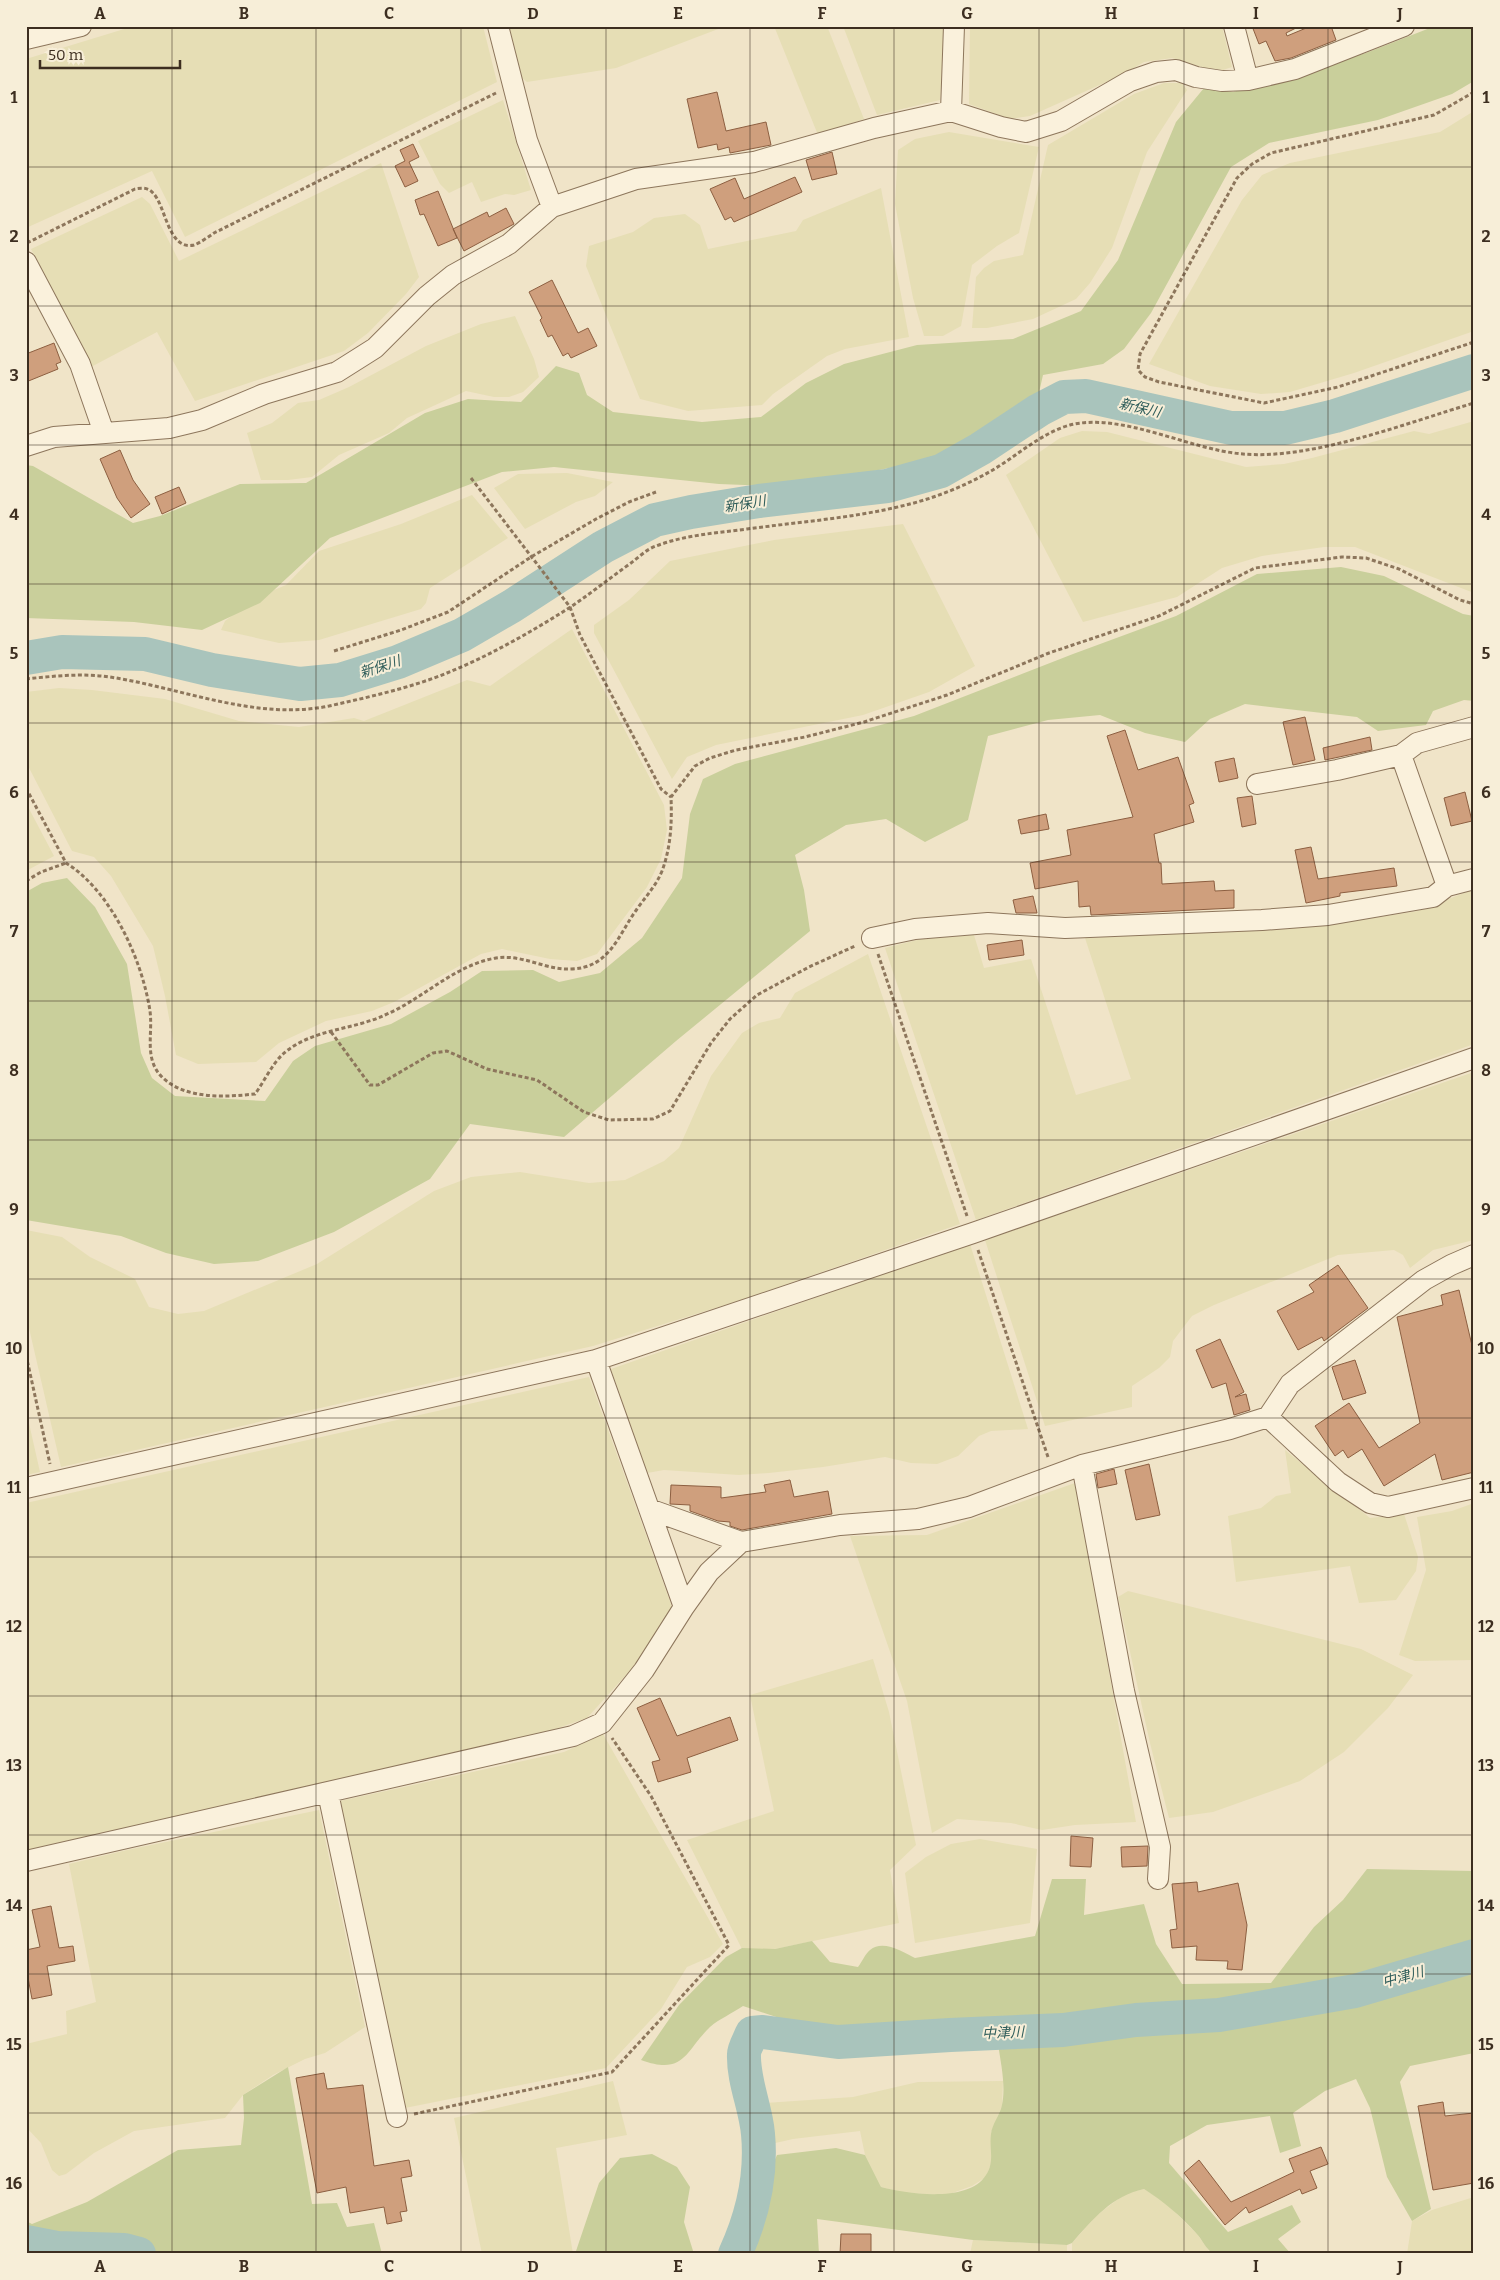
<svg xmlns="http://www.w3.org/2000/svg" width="1500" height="2280" font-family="Bitter,'Noto Sans JP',serif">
<rect width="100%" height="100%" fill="#f0e4c8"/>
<!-- farmland -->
<path fill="#e6deb5" d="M134,26H483L497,82L185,237L152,171L26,228V59Z
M509,26H726L616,68L527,82L522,78Z
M774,26H827L864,119L818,135Z
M843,26H945L940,100L877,115Z
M970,26H1222L1232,67L1223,70L1205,68L1172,58L1144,62L1122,75L1030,116L1010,119L969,104Z
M1164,83H1182L1187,90L1147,152L1112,248L1090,283L1076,299L1033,319L987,328H972L976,277L984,268L994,261L1023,255L1048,145L1134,94Z
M503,100L531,190L514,195L505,194L481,202L472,182L449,193L440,184L418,141Z
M1474,111V331L1354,373L1290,392L1261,394L1210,386L1149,364L1242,200L1262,175L1290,163L1440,132Z
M949,132L1039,147L1019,233L997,246L972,265L961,326L943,336H924L913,298L895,204L898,150L915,139Z
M381,163L419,277L406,294L368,333L344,351L195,401L157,332L91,367L31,249L142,197L150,204L179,261Z
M881,188L909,337L845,349L827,356L773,394L762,405L688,411L640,399L586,266L589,246L633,232L654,218L685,214L700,225L708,249L796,231L803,220Z
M515,316L534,359L539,377L523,392L509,397H494L466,391L407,418L389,433L339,455L312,477L288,480H261L247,433L272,423L298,403L319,400L349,387L426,346L481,324Z
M1474,421V593L1355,547H1324L1262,556L1222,568L1177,597L1083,622L1006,475L1060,438L1082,431L1107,432L1246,467L1284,464L1312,458L1414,431L1429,434Z
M567,473L613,482L595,496L576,502L525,529L494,488L518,474Z
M472,495L508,538L430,588L426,603L421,609L319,640L279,643L221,630L225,621L255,598L286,585L319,551L401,524Z
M903,524L975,666L929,692L863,715L716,745L687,757L672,779L594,633V625L629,600L670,561L774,540Z
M572,629L664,805L667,830L661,859L647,887L597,954L577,961L550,959L502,949L481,954L394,1002L372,1011L326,1021L279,1043L256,1062L198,1064L176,1055L165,996L153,946L111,876L94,857L72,851L26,762V692L59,688L92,690L165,699L239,721L299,727L354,718L364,721L467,680L490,686Z
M26,803L54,856L26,871Z
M1474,889V1044L976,1220L885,948L925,938L974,935L984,968L1031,959L1076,1095L1131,1079L1085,938L1322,926L1418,911Z
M868,954L960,1224L738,1301L593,1346L61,1467L26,1315V1230L62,1237L90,1257L135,1279L149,1307L178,1314L204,1311L317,1264L434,1191L471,1177L520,1172L589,1183L625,1180L664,1161L679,1148L711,1076L742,1033L759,1023L780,1018L795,993Z
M1474,1072V1240L1433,1250L1410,1268L1403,1255L1394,1250L1338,1255L1214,1305L1192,1316L1173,1341L1170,1357L1159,1368L1132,1386V1407L1045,1426L985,1240Z
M970,1244L1028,1429L991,1431L979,1436L958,1456L937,1464L911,1463L885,1457L823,1467L769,1473L739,1475L664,1470L647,1473L611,1369Z
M589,1377L672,1607L635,1665L587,1718L535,1736L26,1850V1503Z
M26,1410L40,1472L26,1475Z
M1285,1450L1370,1518L1404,1514L1418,1557L1416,1571L1396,1600L1359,1603L1350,1566L1236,1582L1228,1516L1261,1508L1276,1496L1291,1493Z
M1075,1483L1136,1822L1075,1825L1042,1830L1011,1823L957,1819L932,1833L907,1701L850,1536L927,1535Z
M1474,1503V1660L1415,1661L1399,1655L1426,1570L1417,1517L1452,1511Z
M1128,1591L1361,1649L1413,1675L1388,1708L1344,1752L1300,1781L1213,1812L1169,1818L1150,1743L1118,1597Z
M873,1659L889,1712L916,1845L890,1870L899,1923L775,1949H742L687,1840L774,1811L750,1695Z
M603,1734L723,1944L710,1957L687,1967L661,2009L606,2068L405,2108L340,1801L564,1752Z
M319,1810L365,2027L325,2053L305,2059L273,2075L243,2095L225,2118L134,2131L94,2153L66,2174L59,2176L52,2170L41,2143L26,2127V2044L67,2034L66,2011L96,2002L69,1864L127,1850Z
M980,1839L1037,1849L1030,1923L915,1943L905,1873L926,1857L951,1844Z
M613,2081L627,2135L556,2148L573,2254H482L454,2118Z
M1003,2081L1002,2106L991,2133L992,2161L986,2177L972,2186L947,2195L905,2193L881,2187L865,2155L860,2131L793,2139L771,2144L765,2103L853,2097L918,2082Z
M1144,2189L1165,2202L1197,2234L1209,2251L1206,2254H1072V2243L1096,2216L1126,2193Z
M1474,2197V2254H1407L1412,2221L1432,2210Z
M973,2240L1067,2245V2254H970Z"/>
<!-- green -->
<path fill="#c9cf9b" d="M1435,26H1474V81L1452,94L1378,120L1269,143L1231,167L1151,313L1124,349L1103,364L1043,375L1038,397L974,437L924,461L794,487L719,484L554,467L502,472L330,538L260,603L202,630L134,622L26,618V465L33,466L133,523L160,516L240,484L306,483L425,413L468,399L521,402L556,366L579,373L587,395L613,412L702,422L761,417L806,383L844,364L917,345L1013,339L1081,311L1118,260L1176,122L1204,88L1233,92L1366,53Z
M1341,567L1384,576L1463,614L1474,616V701L1464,700L1433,711L1426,725L1378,731L1357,717L1245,704L1210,719L1185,742L1145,733L1100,715L1048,720L988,736L968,820L925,842L886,819L846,825L795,855L804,890L810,931L676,1041L564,1137L470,1124L430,1179L334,1232L258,1261L214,1264L166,1253L121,1236L26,1220V892L42,883L67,878L95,907L127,964L141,1053L152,1078L175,1096L265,1101L293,1061L315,1046L391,1024L450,992L482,971L533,970L559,982L600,973L642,938L682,878L690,814L703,779L735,764L914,716L1073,654L1176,616L1257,574Z
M1367,1869L1474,1871V2053L1410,2066L1400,2082L1431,2209L1412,2221L1387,2177L1370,2108L1356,2079L1325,2091L1293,2113L1301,2146L1280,2153L1270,2116L1207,2125L1170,2146L1169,2163L1228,2232L1292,2205L1301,2222L1278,2239L1291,2254H1214C1205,2249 1203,2240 1196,2233C1181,2216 1163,2201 1144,2189C1112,2196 1093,2219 1072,2243L1067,2245L973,2240L817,2219L819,2254H744C759,2222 761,2186 777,2155L836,2148L865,2155L881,2187C907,2194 969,2203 986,2175C995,2161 989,2149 991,2134C992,2124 1000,2115 1002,2105C1006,2086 1001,2064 998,2044L870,2048L743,2006C733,2013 719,2019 710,2027C685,2051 685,2076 641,2060L679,2005L726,1957L742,1948L775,1949L812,1941L830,1962L858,1967C862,1962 865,1954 870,1950C883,1939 903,1952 915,1958L1035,1936L1052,1879H1086L1084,1915L1144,1904L1156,1944L1182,1984L1271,1983L1314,1927L1343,1900Z
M288,2067L312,2204L337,2203L347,2227L374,2223L382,2254H26V2221L32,2224L87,2202L178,2150L241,2145L244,2118L243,2095Z
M652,2154L677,2167L690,2187L684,2222L694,2254H575L599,2183L620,2158Z"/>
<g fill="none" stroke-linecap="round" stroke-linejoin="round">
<!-- river -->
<path stroke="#a9c4bc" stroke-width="34" d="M26,658L62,652L145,654L212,670L300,684L340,680L398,662L462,635L512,606L603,547L655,520L691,512L759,501L887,486L941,471L980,449L1039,410L1064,397L1086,396L1231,428H1285L1335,416L1474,371
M26,2242L57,2248L124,2250L139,2254
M735,2254C753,2215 762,2177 758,2134C756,2108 743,2081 744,2054C744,2048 750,2039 752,2033L763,2032L838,2042L950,2035L1063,2030L1136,2020L1219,2015L1355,1991L1474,1956"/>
</g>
<!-- building -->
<path fill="#cf9f7d" stroke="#8d5f41" d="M1252,26H1300L1286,33L1287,36L1311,26H1331L1336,40L1291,58L1275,61L1266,41L1259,44Z
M717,92L726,131L766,122L771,145L730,153L729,147L718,150L717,144L698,148L687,99Z
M413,144L419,157L409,162L418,181L405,187L395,166L405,161L400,150Z
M832,152L837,174L812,180L806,160Z
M795,177L802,192L734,222L731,217L725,220L710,189L735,178L744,199Z
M438,191L457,238L438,246L424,214L420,215L415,200Z
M506,208L514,224L464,251L453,229L487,212L489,217Z
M552,280L578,333L588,328L597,346L571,358L568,353L563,356L552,335L548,337L540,320L542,318L529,292Z
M54,343L61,362L56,364L58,369L26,382V354Z
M120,450L133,480L150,504L131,518L117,498L100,459Z
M179,487L186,503L162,514L155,497Z
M1305,717L1315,760L1293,765L1283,722Z
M1125,730L1138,770L1178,757L1194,803L1189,805L1194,822L1154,834L1159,863H1161L1162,884L1214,881L1215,891L1234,890V908L1091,915L1090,906L1079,907L1078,881L1035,889L1030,863L1071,855L1067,830L1133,817L1107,736Z
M1370,737L1372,750L1325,760L1323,748Z
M1234,758L1238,778L1219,782L1215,762Z
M1465,792L1472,821L1451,826L1444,798Z
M1252,796L1256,824L1242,827L1237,798Z
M1046,814L1049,829L1021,834L1018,820Z
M1311,847L1318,879L1394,868L1397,886L1340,893V896L1306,903L1295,850Z
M1033,896L1037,913H1016L1013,900Z
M1022,940L1024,955L989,960L987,945Z
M1338,1265L1368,1308L1324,1341L1322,1337L1298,1350L1277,1311L1314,1292L1309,1285Z
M1459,1290L1474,1354V1472L1442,1480L1435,1454L1384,1486L1362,1449L1348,1458L1343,1450L1335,1456L1315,1426L1349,1403L1379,1448L1420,1423L1397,1317L1443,1305L1441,1295Z
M1220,1339L1244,1392L1235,1397L1246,1394L1250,1410L1234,1415L1226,1383L1212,1388L1196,1350Z
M1355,1360L1366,1393L1343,1400L1332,1367Z
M1149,1464L1160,1515L1136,1520L1125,1470Z
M1114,1469L1117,1484L1098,1488L1096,1474Z
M790,1480L794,1497L828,1491L832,1514L742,1530L730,1526V1522L718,1521L690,1511V1505L670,1504L671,1485L721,1487V1498L766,1492L764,1485Z
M660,1698L677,1736L730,1717L738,1740L687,1758L691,1772L658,1782L652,1762L660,1760L637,1708Z
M1071,1836L1093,1838L1091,1867L1070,1866Z
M1148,1846L1147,1866L1122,1867L1121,1847Z
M1197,1882L1198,1892L1238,1883L1247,1925L1242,1970L1227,1969L1228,1961L1196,1960L1197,1946L1172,1948L1170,1930L1177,1929L1172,1884Z
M51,1906L59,1948L73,1946L75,1961L47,1966L52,1995L32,1999L26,1967V1950L40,1947L32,1910Z
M324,2073L327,2089L363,2085L374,2166L409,2160L412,2176L401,2178L407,2211L400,2212L402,2221L387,2224L384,2207L350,2213L346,2187L317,2193L296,2078Z
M1443,2102L1445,2116L1474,2113V2183L1433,2190L1418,2106Z
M1321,2147L1328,2164L1310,2171L1317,2188L1302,2194L1300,2189L1249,2213L1246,2207L1225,2225L1184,2173L1199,2160L1231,2202L1294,2172L1289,2159Z
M841,2234H871V2254H840Z"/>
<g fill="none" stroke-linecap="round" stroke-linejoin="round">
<!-- minor casing -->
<g stroke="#8d765c" stroke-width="22">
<path id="minor" d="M498,26L527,140L552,207
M1234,26L1248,80
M26,39L81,26
M951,111L954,26
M26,262L80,364L104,433
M26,446L54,437L169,428L202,420L264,394L337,372L375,348L427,296L453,275L509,244L552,207L636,179L754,162L874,128L951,111L1001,127L1026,132L1061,121L1130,81L1156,72L1176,70L1196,77L1222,81L1248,80L1295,69L1404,26
M1257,784L1337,770L1401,755
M1447,886L1401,755L1417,743L1474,727
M872,938L915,929L988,923L1065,928L1262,920L1328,915L1433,897L1447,886L1474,879
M596,1360L684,1607
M1268,1417L1338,1482L1370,1503L1388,1507L1474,1488
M1082,1465L1124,1691L1160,1847L1158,1879
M26,1488L596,1360L973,1233L1474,1058
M649,1509L741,1542L840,1525L918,1519L969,1507L1082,1465L1230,1429L1268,1417L1290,1384L1424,1280L1451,1265L1474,1255
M328,1793L397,2117
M26,1861L573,1736L602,1723L644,1670L684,1607L709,1572L741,1542"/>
</g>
<!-- path -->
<path stroke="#8d765c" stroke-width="3" stroke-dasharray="4 2.5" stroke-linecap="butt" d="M1474,92L1434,115L1271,153L1252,164L1237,178L1140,354L1138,370L1145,377L1159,382L1264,403L1338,387L1474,342
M27,243L135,189C141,188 148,187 153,193C166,206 168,251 194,245C200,243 208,237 214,233L496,93
M471,478L570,607L580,635L661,789L671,797
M334,651L401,630L448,612L531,557L596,519L629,502L656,492
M26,679C53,676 83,673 110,677C182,688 256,721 329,706C369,697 410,688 447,673C489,656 531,632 569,608C590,594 610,578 631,563C639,557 647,549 656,546C685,535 716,533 747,529C799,522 854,518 906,505C935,498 965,486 991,471C1017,456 1041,433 1070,425C1122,412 1190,450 1243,454C1312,460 1406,423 1474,403
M26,788L66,863C111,891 142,959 150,1011C153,1033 144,1058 161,1076C184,1100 226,1097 255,1094C264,1082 272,1064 283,1054C311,1029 353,1030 385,1015C423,999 454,965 496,958C524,954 544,970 571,969C610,968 618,935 637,909C646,896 656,886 662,871C671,847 672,822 671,797L695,766L710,758L736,750L805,737L864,722L947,695L1049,653L1159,616L1255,568L1342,557L1366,558L1399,569L1460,600L1474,604
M26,881L41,872L66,863
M878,954L967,1216
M331,1032L370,1085H378L433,1053L447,1051L487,1069L537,1080L584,1112L609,1120L653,1119L670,1111L711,1043L730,1019L757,995L809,967L855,946
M978,1250L1048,1457
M26,1355L50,1464
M414,2114L612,2072L729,1945L651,1796L612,1738"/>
<!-- minor -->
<use href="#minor" stroke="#faf1dc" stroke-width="20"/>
</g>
<!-- grid -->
<path fill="none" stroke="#3d2e20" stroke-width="1" stroke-opacity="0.55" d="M172,26V2254M316,26V2254M461,26V2254M606,26V2254M750,26V2254M894,26V2254M1039,26V2254M1184,26V2254M1328,26V2254M26,167H1474M26,306H1474M26,445H1474M26,584H1474M26,723H1474M26,862H1474M26,1001H1474M26,1140H1474M26,1279H1474M26,1418H1474M26,1557H1474M26,1696H1474M26,1835H1474M26,1974H1474M26,2113H1474"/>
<g text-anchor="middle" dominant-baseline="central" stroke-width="4" stroke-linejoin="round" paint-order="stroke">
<!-- water labels -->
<g font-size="14" font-style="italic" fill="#2f5d5a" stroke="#f7eed8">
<text transform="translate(1140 408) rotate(13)">新保川</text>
<text transform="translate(745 504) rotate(-9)">新保川</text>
<text transform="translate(380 667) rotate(-18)">新保川</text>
<text transform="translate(1403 1977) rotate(-16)">中津川</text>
<text transform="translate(1003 2033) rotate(-3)">中津川</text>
</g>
</g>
<!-- border -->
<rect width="1500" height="2280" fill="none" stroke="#f7eed8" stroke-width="55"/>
<!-- scale -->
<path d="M40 60v8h140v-8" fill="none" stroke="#3d2e20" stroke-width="2.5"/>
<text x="48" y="60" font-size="15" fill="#3d2e20" stroke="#f7eed8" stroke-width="4" paint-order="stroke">50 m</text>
<rect x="28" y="28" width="1444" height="2224" fill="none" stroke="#3d2e20" stroke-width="2"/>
<g font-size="16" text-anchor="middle" font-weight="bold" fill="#3d2e20">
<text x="100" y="19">A</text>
<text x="244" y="19">B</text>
<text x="389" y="19">C</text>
<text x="533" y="19">D</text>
<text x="678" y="19">E</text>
<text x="822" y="19">F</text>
<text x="967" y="19">G</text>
<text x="1111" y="19">H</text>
<text x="1256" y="19">I</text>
<text x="1400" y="19">J</text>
<text x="14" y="103">1</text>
<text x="1486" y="103">1</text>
<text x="14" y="242">2</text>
<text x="1486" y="242">2</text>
<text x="14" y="381">3</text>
<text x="1486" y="381">3</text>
<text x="14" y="520">4</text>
<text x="1486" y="520">4</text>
<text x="14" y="659">5</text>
<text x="1486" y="659">5</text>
<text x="14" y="798">6</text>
<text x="1486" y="798">6</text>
<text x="14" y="937">7</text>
<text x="1486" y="937">7</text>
<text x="14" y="1076">8</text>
<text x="1486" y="1076">8</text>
<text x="14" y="1215">9</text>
<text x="1486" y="1215">9</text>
<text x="14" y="1354">10</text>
<text x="1486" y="1354">10</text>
<text x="14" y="1493">11</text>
<text x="1486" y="1493">11</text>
<text x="14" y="1632">12</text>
<text x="1486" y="1632">12</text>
<text x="14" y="1771">13</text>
<text x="1486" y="1771">13</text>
<text x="14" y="1911">14</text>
<text x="1486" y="1911">14</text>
<text x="14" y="2050">15</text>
<text x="1486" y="2050">15</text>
<text x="14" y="2189">16</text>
<text x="1486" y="2189">16</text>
<text x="100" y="2272">A</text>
<text x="244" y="2272">B</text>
<text x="389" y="2272">C</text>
<text x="533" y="2272">D</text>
<text x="678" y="2272">E</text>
<text x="822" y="2272">F</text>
<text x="967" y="2272">G</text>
<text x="1111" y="2272">H</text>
<text x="1256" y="2272">I</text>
<text x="1400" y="2272">J</text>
</g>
</svg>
